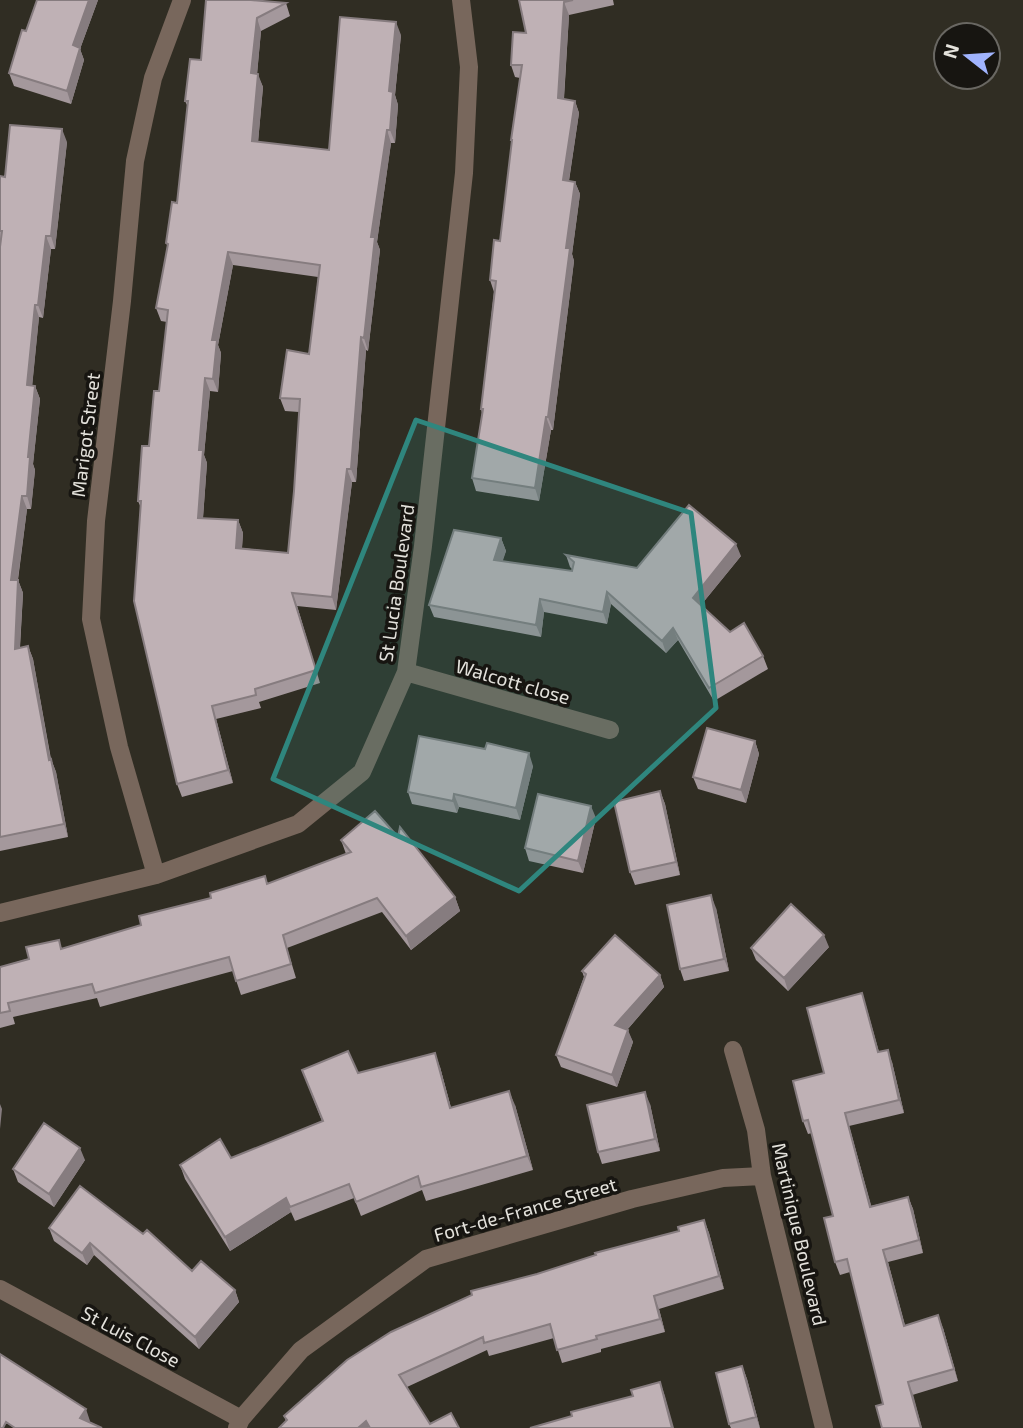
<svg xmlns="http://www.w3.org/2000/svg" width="1023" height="1428" font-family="'Exo 2',sans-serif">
<rect width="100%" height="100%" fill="#302d23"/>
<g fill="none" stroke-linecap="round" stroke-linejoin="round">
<!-- street -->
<path stroke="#78675c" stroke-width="18" d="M406,672L610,730
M156,875L119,747L91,619L96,521L122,301L135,161L153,78L182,0
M0,913L156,875L298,824L362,772L406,672L423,546L464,173L469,67L461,0
M733,1050L756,1130L762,1176L824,1428
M0,1289L241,1419
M237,1428L241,1419L301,1350L426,1259L632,1199L723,1178L762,1176"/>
</g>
<!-- wall -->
<path fill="#a4989c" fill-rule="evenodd" d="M37,0H98L80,49L84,60L71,104L14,86L9,73L26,31Z
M206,0L286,3L290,16L261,31L257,74L263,87L258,142L329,150L401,35L395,95L398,105L395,143H391L377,242L380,250L368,351L366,350L356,482H352L336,610L297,606L320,683L259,702L261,708L216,719L233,783L182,797L177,784L141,508L138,501L159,391L167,322L161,321L156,308L168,247L166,243L177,203L188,107L185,101L201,60ZM233,265L318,277L309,354L280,398L285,411L299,412L294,491L288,553L242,548L243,533L238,520L203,518L207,463L204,455L210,391L218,392L221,353L218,345Z
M519,0H613L614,5L569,15L564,99L575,101L579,113L569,181L575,182L580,194L572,254L574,261L553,430H551L539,501L476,491L472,478L482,413L481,409L494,292L490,280L500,241L512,143L511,140L520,78L515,77L511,65L526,33Z
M67,142L55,249H51L43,318L39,317L32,386H35L40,399L33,464L35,470L31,509H27L18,580L23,593L20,648L28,646L33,659L51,759L56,772L68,837L0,851V176L5,177Z
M501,538L506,551L502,561L572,571V569L570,567L566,555L637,568L741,556L701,605L730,632L763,656L768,669L714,701L678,640L666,653L611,604L607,624L544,612L541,637L434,617L429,605Z
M755,741L759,754L746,803L698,789L693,777Z
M485,749L533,766L520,820L459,807L457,813L412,804L408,792Z
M660,791L665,804L680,875L635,885L630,872Z
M596,818L583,873L529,861L525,848Z
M398,837L455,897L460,911L411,950L382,912L287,948L296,978L241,995L233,971L100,1007L97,998L13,1017L15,1024L0,1028V967L141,925L268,884L346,854L341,840Z
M716,908L729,971L684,981L680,969Z
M829,947L788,991L756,960L751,948Z
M582,971L660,975L664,987L627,1030L633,1042L617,1087L561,1067L556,1055L584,977Z
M866,1006L879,1052L892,1062L904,1113L849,1126L871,1206L908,1197L913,1209L923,1253L888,1262L905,1325L943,1328L958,1381L883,1404L850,1272L840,1275L835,1262L833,1216L812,1133L808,1134L803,1121L824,1073Z
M440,1067L451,1108L515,1105L533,1170L426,1201L422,1190L361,1216L354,1198L295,1221L291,1212L230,1251L185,1179L180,1165L231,1158L322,1121L302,1070L358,1073Z
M650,1104L660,1151L602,1164L598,1152Z
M85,1160L54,1207L18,1182L13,1169Z
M704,1220L709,1233L724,1289L659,1309L665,1332L601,1349V1352L562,1363L554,1338L489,1356L487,1350L407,1387L430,1424L459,1428H279L286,1421L284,1416L537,1274L679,1231Z
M49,1228L192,1271L235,1290L239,1302L199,1349L94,1255L87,1265L54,1241Z
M742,1366L747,1379L760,1428H731L729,1424Z"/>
<!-- shaded-wall -->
<path fill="#867c7f" d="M89,0H98L80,49L84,60L71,104L67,91L73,45Z
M564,2L569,15L563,111L558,98Z
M257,18L261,31L256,86L251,73Z
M396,22L401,35L395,95L398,105L395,143L390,130L389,91Z
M258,74L263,87L257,154L252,141Z
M575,101L579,113L567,193L563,180Z
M62,129L67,142L55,249L51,236Z
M387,130L391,143L377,242L380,250L368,351L364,338L371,237Z
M575,182L580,194L572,254L574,261L553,430L548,417L566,248Z
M46,236L51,249L43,318L38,305Z
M228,252L233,265L218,345L221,353L218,392L213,379L212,340Z
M35,305L39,317L31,398L27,385Z
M361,337L366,350L356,482L351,469Z
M205,378L210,391L204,455L207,463L202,531L198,518L199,450Z
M35,386L40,399L33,464L35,470L31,509L27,496L28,457Z
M546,417L551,430L539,501L535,488Z
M347,469L352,482L336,610L332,597Z
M22,496L27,509L16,593L11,580Z
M238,520L243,533L241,561L236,548Z
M501,538L506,551L499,573L494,560Z
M736,544L741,556L697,610L693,598Z
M18,580L23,593L19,661L15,649Z
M607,592L611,604L607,624L603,612Z
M292,593L297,606L320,683L316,670Z
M540,599L544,612L541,637L536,625Z
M673,628L678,640L666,653L662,641Z
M28,646L33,659L53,772L49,760Z
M212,706L216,719L233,783L228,770Z
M755,741L759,754L746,803L741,790Z
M529,753L533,766L520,820L516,808Z
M51,759L56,772L68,837L64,824Z
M660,791L665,804L680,875L676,862Z
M454,794L459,807L457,813L453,801Z
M591,806L596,818L583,873L578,861Z
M711,895L716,908L729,971L724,959Z
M455,897L460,911L411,950L406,936Z
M824,935L829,947L788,991L784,978Z
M660,975L664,987L620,1038L615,1025Z
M628,1030L633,1042L617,1087L612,1075Z
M888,1050L892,1062L904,1113L899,1100Z
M435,1053L440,1067L455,1122L450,1108Z
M509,1091L515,1105L533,1170L527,1156Z
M645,1092L650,1104L660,1151L655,1139Z
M0,1104L2,1109L0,1129Z
M845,1113L849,1126L875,1219L870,1207Z
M80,1148L85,1160L54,1207L49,1194Z
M908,1197L913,1209L923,1253L919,1240Z
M286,1198L291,1212L230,1251L225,1237Z
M704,1220L709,1233L724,1289L719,1276Z
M90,1243L94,1255L87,1265L82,1253Z
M883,1250L888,1262L908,1338L904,1326Z
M235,1290L239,1302L199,1349L195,1337Z
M654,1296L659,1309L665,1332L660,1319Z
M938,1315L943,1328L958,1381L954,1369Z
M742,1366L747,1379L760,1428L756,1417Z
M660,1382L665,1396L674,1428H672Z
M908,1382L913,1394L922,1428H921Z
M86,1409L90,1421L86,1428L80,1418Z
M366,1421L369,1428H358Z"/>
<!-- building -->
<path fill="#bfb1b5" stroke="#867c7f" stroke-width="2" fill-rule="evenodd" d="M37,0H89L73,45L80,48L67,91L9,73L22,30L26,31Z
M206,0H251L286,3L257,18L251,73L258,74L252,141L329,150L340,17L396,22L389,91L393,92L390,130H387L371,237H375L364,338L361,337L351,469H347L332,597L292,593L316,670L255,689L256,695L212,706L228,770L177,784L134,601L141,501H138L142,446H149L154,391H159L168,310L156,308L168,244L166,243L172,202L177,203L188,101H185L190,59L201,60ZM228,252L320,265L309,354L287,350L280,398L300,399L294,491L288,553L236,548L238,520L198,518L203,450H199L205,378L213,379L217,340H212Z
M519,0H573L564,2L558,98L575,101L563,180L575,182L566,248H570L548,417H546L535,488L472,478L483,409H481L496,281L490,280L494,240L500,241L512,140H511L522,65H511L513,32L526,33Z
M10,125L62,129L51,236H46L38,305H35L27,385L35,386L28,457H30L27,496H22L11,580H18L15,649L28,646L49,760L51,759L64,824L0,837V247L2,231H0V176L5,177Z
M689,505L736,544L693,598L730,632L744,623L763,656L709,688L673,628L662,641L607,592L603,612L540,599L536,625L429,605L454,530L501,538L494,560L572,571L574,562L566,555L637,568Z
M707,728L755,741L741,790L693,777Z
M419,736L485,749L487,743L529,753L516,808L454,794L453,801L408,792Z
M660,791L676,862L630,872L614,802Z
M538,794L591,806L578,861L525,848Z
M375,811L398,837L400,827L455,897L406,936L377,898L283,935L291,964L236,981L229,957L95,993L92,984L8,1003L10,1011L0,1013V967L29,959L26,947L59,940L61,949L141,925L139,916L211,898L210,893L265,876L267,884L351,852L341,840Z
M711,895L724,959L680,969L667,905Z
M791,904L824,935L784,978L751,948Z
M615,935L660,975L615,1025L628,1030L612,1075L556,1055L586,974L582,971Z
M862,993L878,1052L888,1050L899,1100L845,1113L870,1207L908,1197L919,1240L883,1250L904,1326L938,1315L954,1369L908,1382L921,1428H882L876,1406L883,1404L847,1259L835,1262L824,1218L833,1216L808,1120L803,1121L793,1081L824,1073L807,1008Z
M348,1051L358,1073L435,1053L450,1108L509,1091L527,1156L421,1187L418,1176L356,1202L349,1184L290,1207L286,1198L225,1237L180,1165L220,1139L231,1158L323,1121L302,1070Z
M645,1092L655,1139L598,1152L587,1105Z
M44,1123L80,1148L49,1194L13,1169Z
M80,1186L143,1234L147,1230L192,1271L201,1261L235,1290L195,1337L90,1243L82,1253L49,1228Z
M704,1220L719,1276L654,1296L660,1319L596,1336L597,1339L557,1350L550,1324L484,1343L483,1337L399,1375L430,1424L451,1413L459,1428H370L366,1421L358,1428H279L287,1420L284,1416L347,1360L391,1332L472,1295L471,1291L537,1274L596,1255L595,1253L679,1231L678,1227Z
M0,1354L86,1409L80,1418L102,1428H15L6,1422L3,1428H0Z
M742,1366L756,1417L729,1424L716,1373Z
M660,1382L672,1428H530L572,1416L571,1412L633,1396L631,1390Z"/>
<!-- marked area -->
<path fill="#2f867e" fill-opacity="0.2" stroke="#2f867e" stroke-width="5" stroke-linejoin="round" d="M416,420L691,513L716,708L519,891L273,779Z"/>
<g text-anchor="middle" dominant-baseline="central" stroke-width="7" stroke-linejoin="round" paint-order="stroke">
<!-- street labels -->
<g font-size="19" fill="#e4e2dc" stroke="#171511">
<text transform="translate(85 435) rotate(-83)">Marigot Street</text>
<text transform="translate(396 583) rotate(-82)">St Lucia Boulevard</text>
<text transform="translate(513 681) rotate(16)">Walcott close</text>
<text transform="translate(525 1209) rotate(-16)">Fort-de-France Street</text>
<text transform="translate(800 1234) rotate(77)">Martinique Boulevard</text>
<text transform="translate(131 1336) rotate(28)">St Luis Close</text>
</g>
</g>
<!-- north arrow -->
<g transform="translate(967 56) rotate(287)"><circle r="33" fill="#171511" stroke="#696762" stroke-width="2"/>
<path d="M0-5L12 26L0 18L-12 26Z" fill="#a0b3fd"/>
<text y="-10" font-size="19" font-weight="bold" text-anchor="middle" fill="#e4e2dc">N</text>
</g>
</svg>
